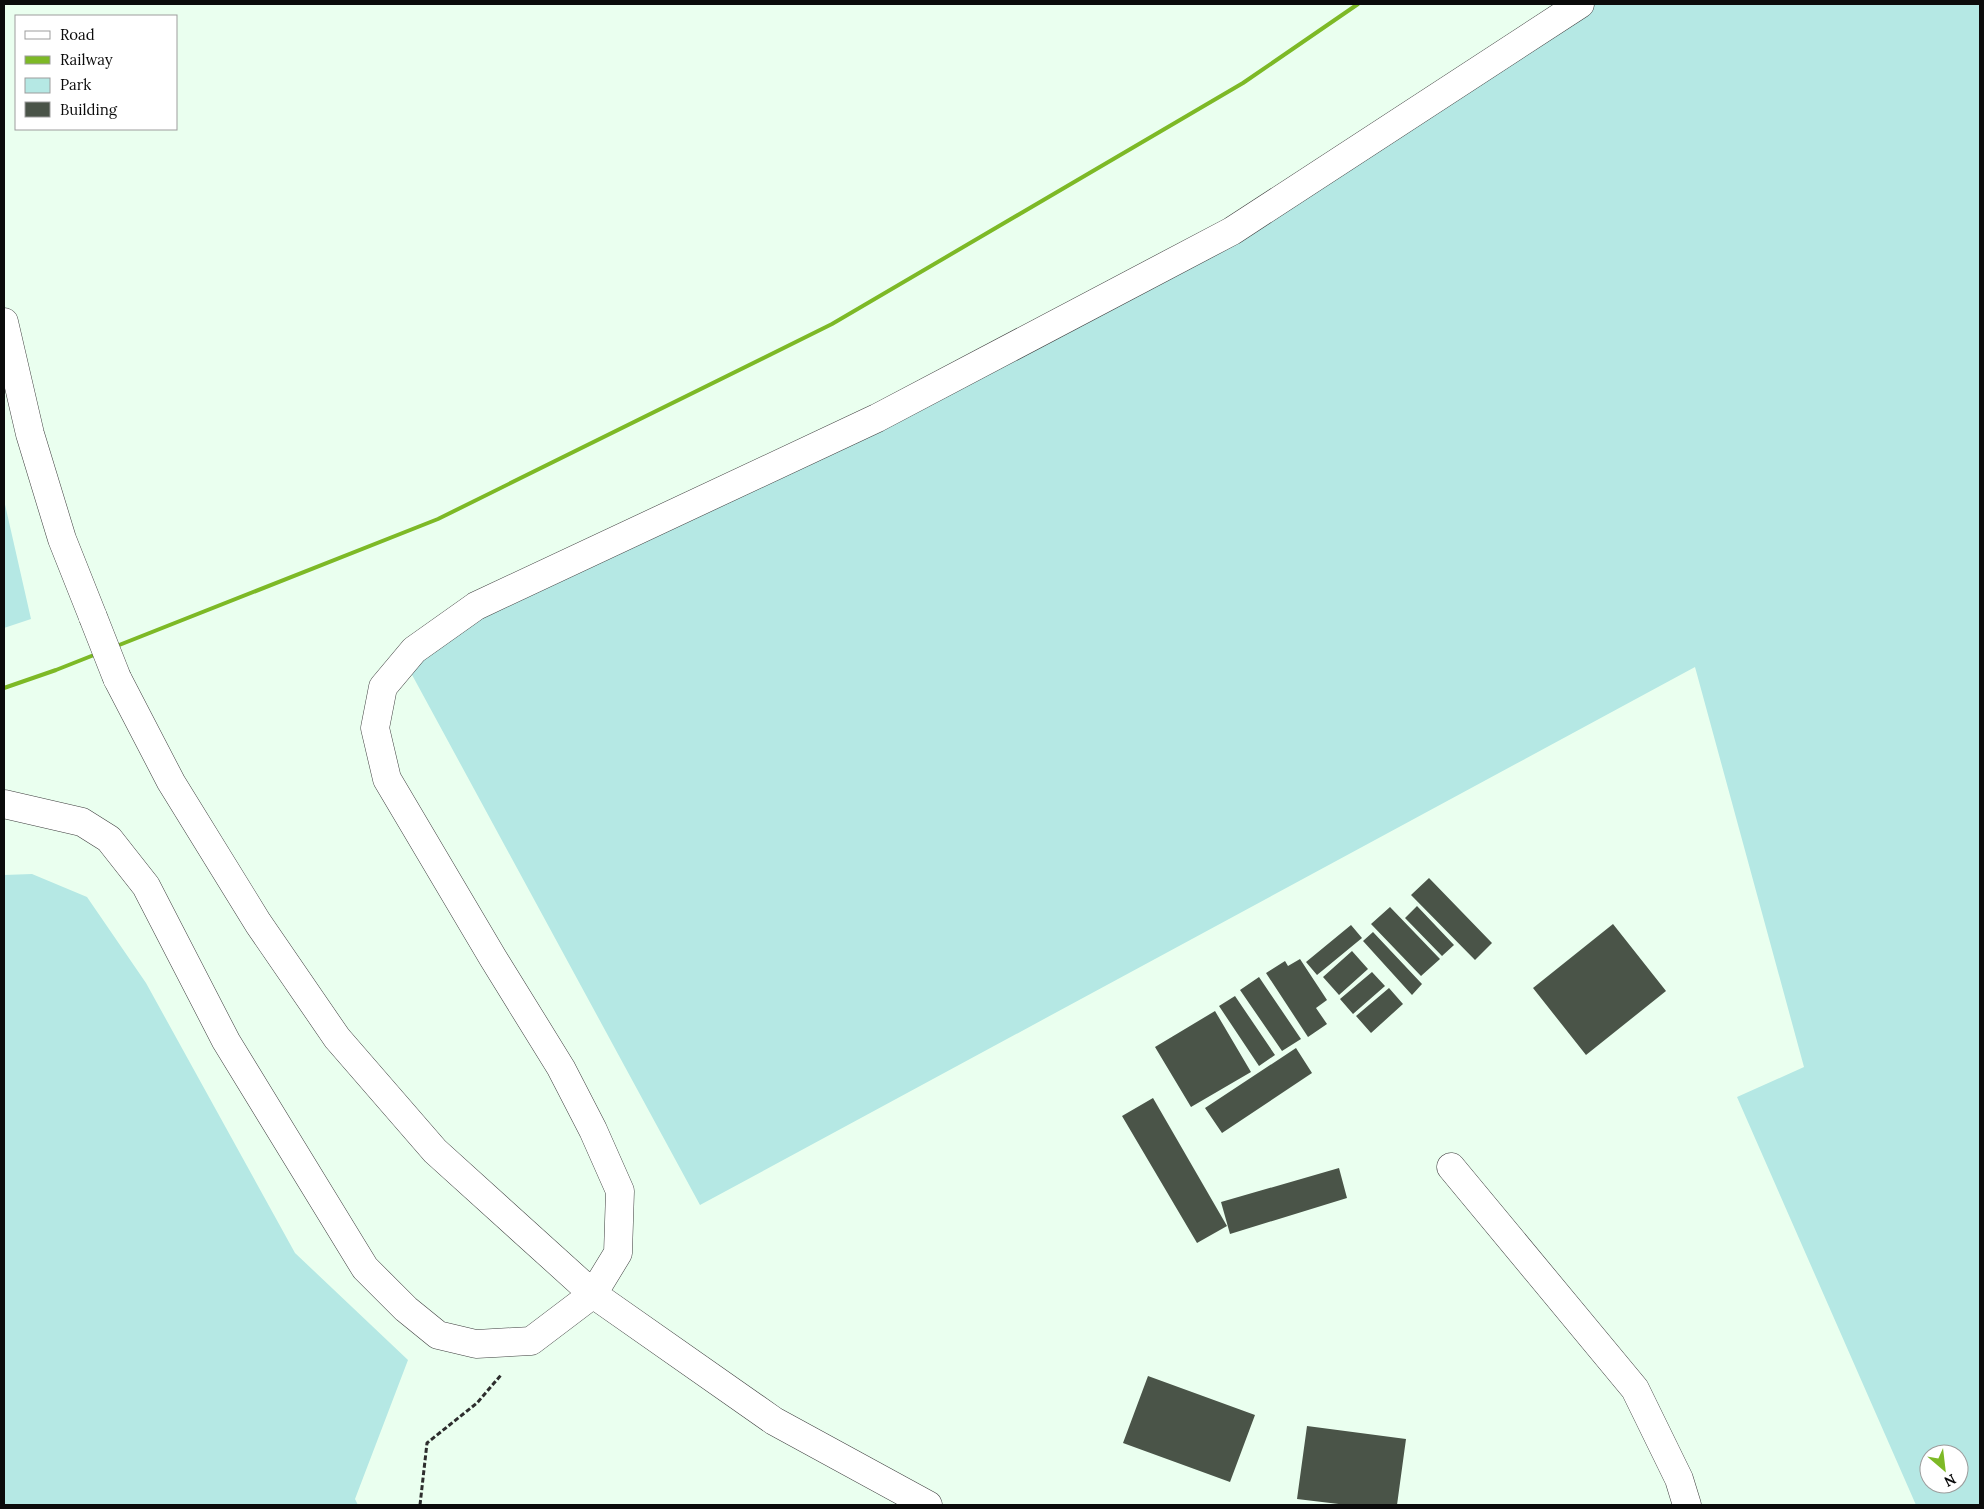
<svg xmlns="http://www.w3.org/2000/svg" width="1984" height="1509" font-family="Lora,serif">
<rect width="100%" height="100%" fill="#eaffef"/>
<!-- green -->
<path fill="#b5e8e4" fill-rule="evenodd" d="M1569,4H1980V1505H1916L1737,1097L1804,1067L1695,667L700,1205L398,649L1295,192ZM1929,1454H1959V1484H1929Z
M4,500L31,619L4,628Z
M32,874L87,897L146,983L295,1253L408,1360L355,1499L358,1505H4V875Z"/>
<!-- building -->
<path fill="#4a5448" d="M1429,878L1492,943L1475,960L1411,895Z
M1417,906L1454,945L1442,956L1405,918Z
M1390,907L1440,959L1421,976L1371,924Z
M1613,924L1666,991L1586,1055L1533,988Z
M1351,925L1362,938L1317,975L1306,962Z
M1373,932L1422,984L1412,995L1363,941Z
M1352,951L1368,969L1339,995L1323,977Z
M1300,959L1327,1000L1316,1008L1327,1024L1308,1037L1266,973L1285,961L1288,966Z
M1372,972L1385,986L1353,1014L1340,999Z
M1259,977L1301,1039L1282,1051L1240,990Z
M1389,988L1403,1004L1371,1033L1356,1016Z
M1235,996L1275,1055L1259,1066L1219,1006Z
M1215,1011L1251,1072L1191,1107L1155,1047Z
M1296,1048L1312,1073L1222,1133L1205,1108Z
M1153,1098L1227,1226L1197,1243L1122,1116Z
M1339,1168L1347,1198L1230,1234L1221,1202Z
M1148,1376L1255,1415L1230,1482L1123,1443Z
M1307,1426L1406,1439L1397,1505H1347L1297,1499Z"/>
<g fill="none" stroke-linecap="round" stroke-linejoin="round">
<!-- minor casing -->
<g stroke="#3e3e3e" stroke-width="29">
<path id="minor" d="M4,322L30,434L62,539L93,617
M117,678L171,782L258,923L337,1038L435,1151L593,1294L774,1421L928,1505
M4,804L82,822L109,839L146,886L226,1041L365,1268L406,1309L438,1335L476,1344L531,1341L593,1294L618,1253L620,1191L593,1130L561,1068L493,958L387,779L375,728L383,687L414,650L476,606L877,418L1232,231L1580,4
M1451,1167L1635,1389L1679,1479L1687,1505"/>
</g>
<!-- path -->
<path stroke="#2d2d2d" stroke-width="3" stroke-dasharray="5 2.5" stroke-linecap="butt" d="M420,1505L427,1443L477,1403L501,1375"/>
<!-- minor -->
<use href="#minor" stroke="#fff" stroke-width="28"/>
<!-- rail -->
<path stroke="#7db926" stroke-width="4" d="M4,688L56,670L438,519L832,324L1243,83L1358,4"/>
<!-- minor-bridge casing -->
<g stroke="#3e3e3e" stroke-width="29" stroke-linecap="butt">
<path id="minor-bridge" d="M93,617L117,678"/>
</g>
<!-- minor-bridge -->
<use href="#minor-bridge" stroke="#fff" stroke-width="28"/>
</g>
<!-- border -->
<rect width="1984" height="1509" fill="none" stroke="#0b0b0b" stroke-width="10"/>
<!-- legend -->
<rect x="15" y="15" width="162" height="115" fill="#ffffff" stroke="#9d9d9d"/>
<rect x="25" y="31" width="25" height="8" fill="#ffffff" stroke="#9d9d9d"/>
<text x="60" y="40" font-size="15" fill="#0b0b0b">Road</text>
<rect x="25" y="56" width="25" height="8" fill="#7db926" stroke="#9d9d9d"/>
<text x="60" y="65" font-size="15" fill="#0b0b0b">Railway</text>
<rect x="25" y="78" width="25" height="15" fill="#b5e8e4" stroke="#9d9d9d"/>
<text x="60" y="90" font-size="15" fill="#0b0b0b">Park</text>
<rect x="25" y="102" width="25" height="15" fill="#4a5448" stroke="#9d9d9d"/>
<text x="60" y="115" font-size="15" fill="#0b0b0b">Building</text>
<!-- north arrow -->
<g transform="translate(1944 1469) rotate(152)"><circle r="24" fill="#ffffff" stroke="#9d9d9d"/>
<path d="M0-4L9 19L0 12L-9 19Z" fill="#7db926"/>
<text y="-8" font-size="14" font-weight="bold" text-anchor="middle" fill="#0b0b0b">N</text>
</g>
</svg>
